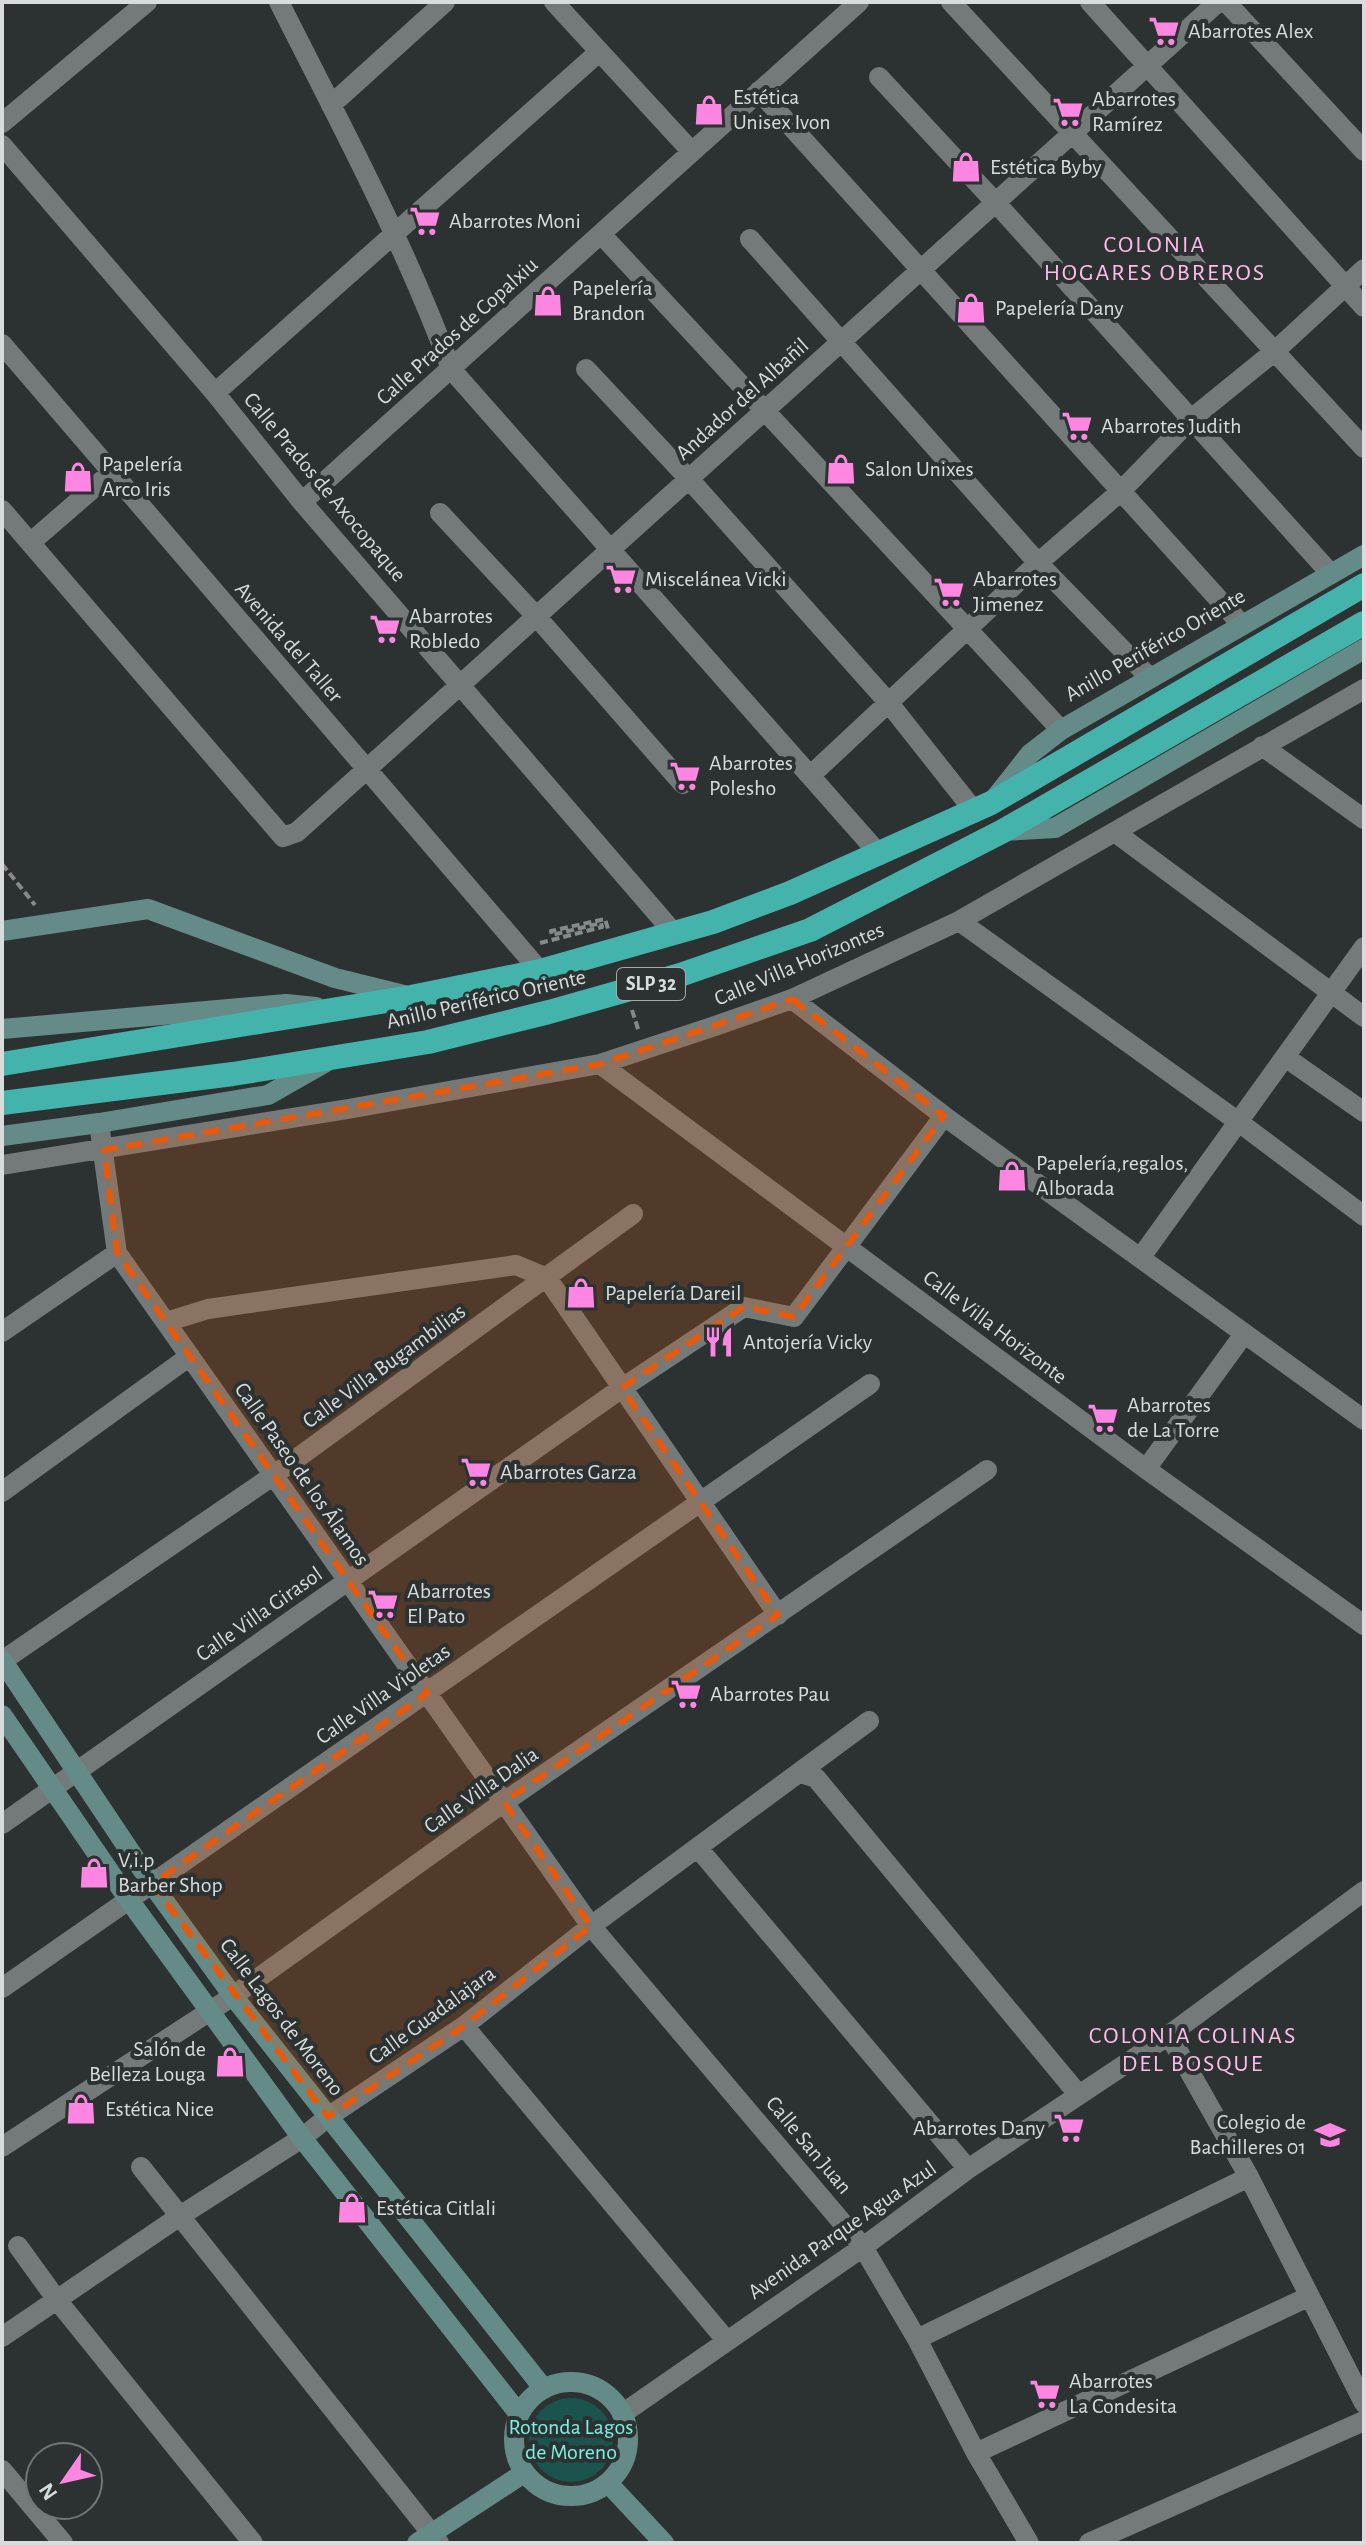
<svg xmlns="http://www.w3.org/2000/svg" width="1366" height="2545" font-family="'Alegreya Sans',sans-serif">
<rect width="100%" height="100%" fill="#2c3231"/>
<!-- green -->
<path fill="#1b534f" d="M529 2440a42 42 0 1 1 84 0a42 42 0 1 1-84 0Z"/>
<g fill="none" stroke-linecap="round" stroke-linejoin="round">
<!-- path -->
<path stroke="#858a89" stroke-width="4" stroke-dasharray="8 4" stroke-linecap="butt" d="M2,864L35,905
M540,943L602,927L601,923L552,935L551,931L605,919L608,929
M632,1010L639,1032"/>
<!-- street -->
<path stroke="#737a79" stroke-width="20" d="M279,2C340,123 404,242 451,369L880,855
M554,2L692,152
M951,2L1364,448
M1090,2L1364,307
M1226,2L1364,151
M879,77L996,203L1331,574
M759,91L1242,625
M331,105L445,2
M2,123L147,2
M2,145L215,393L302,502L674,933
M601,234L1061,730
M750,239L1038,563L1149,677
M2,344L540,971
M586,369L689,479L888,702L975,812
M215,393L599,52
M302,502L859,2
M2,510L283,837L297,832L1218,2
M440,513L536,616L683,784
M30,543L112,472
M1262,746L1364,819
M811,775L1038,563L1120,492L1190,420L1275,351L1364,269
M1116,833L1364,1017
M959,921L1240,1123L1364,1216
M792,999L944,1116L1364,1420
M1285,1057L1364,1112
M600,1064L1146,1469L1364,1625
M99,1123L117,1253L591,1926L863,2247L917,2339L976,2453L1029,2543
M2,1165L348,1109L600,1064L712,1027L792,999L959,921L1364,689
M1141,1257L1364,947
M547,1278L778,1615
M166,1322L208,1309L516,1265L547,1278
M2,1332L117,1253
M1146,1469L1244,1334
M2,1492L190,1356
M2,1661L274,1475L633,1214
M801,1773L816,1778L1078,2094
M2,1824L622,1388L744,1307L794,1317L944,1116
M698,1848L968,2169
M2,1988L870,1384
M464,2026L726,2340
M1169,2035L1249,2177L1364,2403
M2,2147L233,1996L504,1802L987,1470
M141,2167L439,2543
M18,2246L57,2300L253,2543
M2,2337L180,2216L302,2138L328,2117L464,2026L591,1926L869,1721
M917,2339L1249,2177
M622,2414L863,2247L968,2169L1169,2035L1364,1891
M976,2453L1308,2297
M2,2470L63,2543
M1089,2543L1364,2421"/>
<!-- secondary -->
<path stroke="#658b88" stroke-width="20" d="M996,797L1030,754L1061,730L1364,555
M1003,831L1055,828L1364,649
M2,931L148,909L335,978L408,996
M2,1029L286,1004L316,1007
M2,1136L99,1123L268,1095L326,1062
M2,1660L152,1884L233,1996L544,2389
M2,1715L129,1900L302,2138L519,2414
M514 2439a57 57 0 1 1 114 0a57 57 0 1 1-114 0Z
M608,2483L664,2543
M417,2543L524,2473"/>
<!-- highway -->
<path stroke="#43b3ab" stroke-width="24" d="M2,1064L411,997L540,971L713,922L790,893L991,803L1364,585
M2,1103L233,1074L428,1042L549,1012L680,975L810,930L1003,831L1364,623"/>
</g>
<!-- marked area -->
<path fill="#e8590c" fill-opacity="0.2" stroke="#e8590c" stroke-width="6" stroke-dasharray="16 10" stroke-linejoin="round" d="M792,999L944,1116L794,1317L744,1307L622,1388L778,1615L504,1802L591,1926L464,2026L328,2117L152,1884L427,1693L117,1253L104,1150L600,1064Z"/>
<!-- icons -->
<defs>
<g id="supermarket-bare" transform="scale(2.4)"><path d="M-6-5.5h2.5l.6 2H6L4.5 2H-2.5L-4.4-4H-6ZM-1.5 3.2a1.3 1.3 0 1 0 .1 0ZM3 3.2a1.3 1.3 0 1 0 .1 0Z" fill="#fd86e2" stroke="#2c3231" stroke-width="2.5" paint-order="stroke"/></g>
<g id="shop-bare" transform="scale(2.4)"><path d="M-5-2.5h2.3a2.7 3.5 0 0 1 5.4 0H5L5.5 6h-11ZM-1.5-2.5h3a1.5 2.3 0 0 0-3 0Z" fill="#fd86e2" stroke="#2c3231" stroke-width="2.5" paint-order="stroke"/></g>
<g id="restaurant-bare" transform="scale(2.4)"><path d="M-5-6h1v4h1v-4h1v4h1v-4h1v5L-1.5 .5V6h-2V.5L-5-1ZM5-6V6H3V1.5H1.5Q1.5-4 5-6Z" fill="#fd86e2" stroke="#2c3231" stroke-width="2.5" paint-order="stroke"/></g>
<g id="school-bare" transform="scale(2.4)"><path d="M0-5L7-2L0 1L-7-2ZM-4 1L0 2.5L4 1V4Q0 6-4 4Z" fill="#fd86e2" stroke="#2c3231" stroke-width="2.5" paint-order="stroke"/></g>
</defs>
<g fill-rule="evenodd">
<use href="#supermarket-bare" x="1164" y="31"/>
<use href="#shop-bare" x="709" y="110"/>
<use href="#supermarket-bare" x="1068" y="112"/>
<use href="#shop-bare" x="966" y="167"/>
<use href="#supermarket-bare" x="425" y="221"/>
<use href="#shop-bare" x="548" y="301"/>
<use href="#shop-bare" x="971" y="308"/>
<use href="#supermarket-bare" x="1077" y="426"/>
<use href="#shop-bare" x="841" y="469"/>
<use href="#shop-bare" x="78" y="477"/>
<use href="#supermarket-bare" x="621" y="579"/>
<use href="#supermarket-bare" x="949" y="592"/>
<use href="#supermarket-bare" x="385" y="629"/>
<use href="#supermarket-bare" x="685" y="776"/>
<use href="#shop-bare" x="1012" y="1176"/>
<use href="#shop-bare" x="581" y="1293"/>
<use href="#restaurant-bare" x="719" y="1342"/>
<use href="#supermarket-bare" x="1103" y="1418"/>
<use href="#supermarket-bare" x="476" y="1472"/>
<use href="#supermarket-bare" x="383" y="1604"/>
<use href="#supermarket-bare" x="686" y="1694"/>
<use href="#shop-bare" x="94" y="1873"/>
<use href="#shop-bare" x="230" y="2062"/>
<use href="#shop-bare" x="81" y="2109"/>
<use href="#supermarket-bare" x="1069" y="2128"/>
<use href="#school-bare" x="1330" y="2135"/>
<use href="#shop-bare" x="352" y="2208"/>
<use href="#supermarket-bare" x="1045" y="2394"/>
</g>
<g text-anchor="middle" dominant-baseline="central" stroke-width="8" stroke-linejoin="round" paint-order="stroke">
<!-- shield labels -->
<rect fill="#2c3231" stroke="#a4a9a9" stroke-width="2" x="617" y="968" width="68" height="32" rx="6"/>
<g font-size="20" font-weight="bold" fill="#d8dcdc">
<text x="651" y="984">SLP 32</text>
</g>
<!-- poi labels -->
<g font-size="22" fill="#d8dcdc" stroke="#2c3231" text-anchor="start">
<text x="1188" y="31">Abarrotes Alex</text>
<text x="733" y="97">Estética<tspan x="733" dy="25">Unisex Ivon</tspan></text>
<text x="1092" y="99">Abarrotes<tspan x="1092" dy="25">Ramírez</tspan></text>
<text x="990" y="167">Estética Byby</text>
<text x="449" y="221">Abarrotes Moni</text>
<text x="572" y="288">Papelería<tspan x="572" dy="25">Brandon</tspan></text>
<text x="995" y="308">Papelería Dany</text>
<text x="1101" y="426">Abarrotes Judith</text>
<text x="102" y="464">Papelería<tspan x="102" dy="25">Arco Iris</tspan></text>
<text x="865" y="469">Salon Unixes</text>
<text x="645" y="579">Miscelánea Vicki</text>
<text x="973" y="579">Abarrotes<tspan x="973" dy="25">Jimenez</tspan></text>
<text x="409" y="616">Abarrotes<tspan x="409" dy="25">Robledo</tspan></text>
<text x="709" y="763">Abarrotes<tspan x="709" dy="25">Polesho</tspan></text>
<text x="1036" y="1163">Papelería,regalos,<tspan x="1036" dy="25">Alborada</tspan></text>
<text x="605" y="1293">Papelería Dareil</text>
<text x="743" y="1342">Antojería Vicky</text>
<text x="1127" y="1405">Abarrotes<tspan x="1127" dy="25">de La Torre</tspan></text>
<text x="500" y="1472">Abarrotes Garza</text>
<text x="407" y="1591">Abarrotes<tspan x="407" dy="25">El Pato</tspan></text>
<text x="710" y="1694">Abarrotes Pau</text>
<text x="118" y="1860">V.i.p<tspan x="118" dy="25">Barber Shop</tspan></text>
<text x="206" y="2049" text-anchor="end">Salón de<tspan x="206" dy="25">Belleza Louga</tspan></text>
<text x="105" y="2109">Estética Nice</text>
<text x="1306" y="2122" text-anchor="end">Colegio de<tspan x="1306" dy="25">Bachilleres 01</tspan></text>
<text x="1045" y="2128" text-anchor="end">Abarrotes Dany</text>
<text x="376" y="2208">Estética Citlali</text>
<text x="1069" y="2381">Abarrotes<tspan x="1069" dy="25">La Condesita</tspan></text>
</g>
<!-- street labels -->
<g font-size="22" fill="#d8dcdc" stroke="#2c3231">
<text transform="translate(457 331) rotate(-42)">Calle Prados de Copalxiu</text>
<text transform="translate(742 399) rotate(-42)">Andador del Albañil</text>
<text transform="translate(325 487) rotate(50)">Calle Prados de Axocopaque</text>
<text transform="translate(289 642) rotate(49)">Avenida del Taller</text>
<text transform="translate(1155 645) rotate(-30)">Anillo Periférico Oriente</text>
<text transform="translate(799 964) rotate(-23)">Calle Villa Horizontes</text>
<text transform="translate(486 999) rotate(-13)">Anillo Periférico Oriente</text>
<text transform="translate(995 1327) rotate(37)">Calle Villa Horizonte</text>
<text transform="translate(384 1366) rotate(-36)">Calle Villa Bugambilias</text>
<text transform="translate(302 1474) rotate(55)">Calle Paseo de los Álamos</text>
<text transform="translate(259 1614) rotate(-35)">Calle Villa Girasol</text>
<text transform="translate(383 1694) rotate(-35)">Calle Villa Violetas</text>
<text transform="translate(481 1790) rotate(-35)">Calle Villa Dalia</text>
<text transform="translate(432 2015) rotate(-36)">Calle Guadalajara</text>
<text transform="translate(282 2017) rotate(53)">Calle Lagos de Moreno</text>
<text transform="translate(809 2145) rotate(50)">Calle San Juan</text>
<text transform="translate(842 2230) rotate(-35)">Avenida Parque Agua Azul</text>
</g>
<!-- park labels -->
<g font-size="22" fill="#7deee5" stroke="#2c3231">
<text x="571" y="2427">Rotonda Lagos<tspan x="571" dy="25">de Moreno</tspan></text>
</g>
<!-- neighbourhood labels -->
<g font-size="24" letter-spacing="2" fill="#ffbbed" stroke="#2c3231">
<text x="1155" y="245">COLONIA<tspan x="1155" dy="28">HOGARES OBREROS</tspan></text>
<text x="1193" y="2036">COLONIA COLINAS<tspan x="1193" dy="28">DEL BOSQUE</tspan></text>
</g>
</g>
<!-- border -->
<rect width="1366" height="2545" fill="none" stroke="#d8dcdc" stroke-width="8"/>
<!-- north arrow -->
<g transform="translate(64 2481) rotate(236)"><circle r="38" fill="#2c3231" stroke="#717675" stroke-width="2"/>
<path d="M0-6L14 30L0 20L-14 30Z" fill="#fd86e2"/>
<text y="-12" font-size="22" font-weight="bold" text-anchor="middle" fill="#d8dcdc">N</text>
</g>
</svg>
